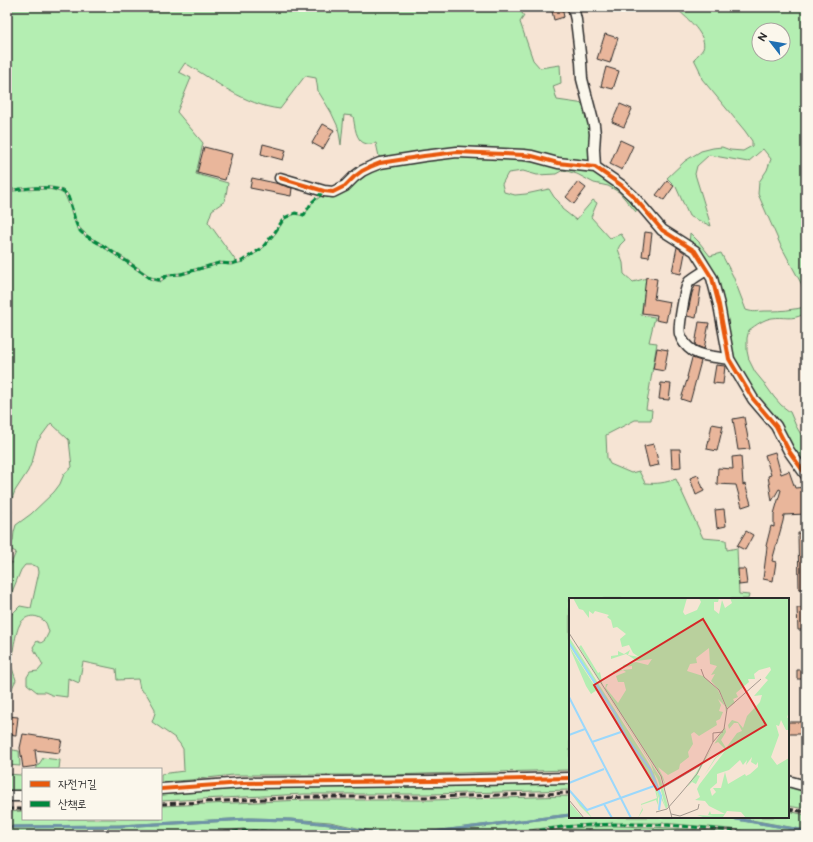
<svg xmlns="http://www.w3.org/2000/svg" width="813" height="842" font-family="'Balsamiq Sans','Poor Story',sans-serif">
<rect width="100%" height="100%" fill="#f6e4d4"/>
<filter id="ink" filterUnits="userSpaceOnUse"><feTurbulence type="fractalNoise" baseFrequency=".025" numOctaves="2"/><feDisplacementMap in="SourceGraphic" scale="8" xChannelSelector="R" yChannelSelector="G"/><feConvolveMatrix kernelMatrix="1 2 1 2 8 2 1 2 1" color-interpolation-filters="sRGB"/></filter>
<g filter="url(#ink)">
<!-- green -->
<path fill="#b4eeb2" stroke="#708c6e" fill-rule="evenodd" d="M7,7H518L524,16L520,22L533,60L540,68L560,65L561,83L553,86L557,100L585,104L591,137L590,164L498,151L380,161L376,143C374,143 369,145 367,144C355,142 355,125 353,116L344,115L341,145L338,127L331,112L318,91L316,78L305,76L280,109C245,105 215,81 185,63L179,72L191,78L177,112L203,143L196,174L228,183L225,201L212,210L208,222L236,261L231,263L219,262L181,273L167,274L159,279L151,277C135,265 119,254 102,244C95,240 87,236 82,230C75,224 74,213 72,205C70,201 69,196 67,193C58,182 20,188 7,190Z
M680,7H806V297L801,283L780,244L758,194L759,182L767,170L771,159L763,149L748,162L709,155L697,166L695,174L711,226L689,216L676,187L667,178L685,161L701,151L713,148L722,147L730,150L743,151L752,146V141L745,131L702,79L699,69L694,59C697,56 701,52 703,49C708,36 687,18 678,10ZM759,30H783V54H759Z
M457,155L526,157L588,171L597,174L622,191L639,210L636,212L619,192L608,186L594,183L577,174L563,170L556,174L537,175L523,171L508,173L502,184L504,192L515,195L526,194L549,189L554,197L559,202L562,209L576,220L593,200L597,203L591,217L610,238L621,234L625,240L620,245L618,249L623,263L624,274L633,282L647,278L641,315L655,317L649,342L657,343L646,409L652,410L651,420H635L606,435L607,458L610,464L631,473L639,471L645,483C658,484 664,483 676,479L703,538L726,540L727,550L737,548L739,594L749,595L748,599H570V770L387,775H233L190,780L161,782V774L184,771L183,749L180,744L175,738L152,722L155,713V709L147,695L140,689L138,679L117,680L116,669L83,662L79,683L68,678L67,697L52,695L45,692H37L27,684V677L30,672L38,671L43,665C40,659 36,654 33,647L37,641L41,643L45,640L49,632C48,629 47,625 46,623C38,613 24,614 19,626C16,632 10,662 12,668C13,672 15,676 16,680L11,690L7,689V624L11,615L20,606L31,608L39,572L38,567L32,565H25L21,570L7,604V573L16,552L8,548L13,541L14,532L16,525L31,514L54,492L60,484L64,474L72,467L69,440L51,423L37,442L33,459L28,471L15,491L9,506L12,512L7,518V192L21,190L49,189L60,192L65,195L70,207L73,218L78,229L80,232L88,238L100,245L150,279L160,282L168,276L182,275L219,264L231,265L243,262L262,249L276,233L285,219L295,214L304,216L312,203L324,194L369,171L387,167Z
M690,233L699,242L710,256L721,253L733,276L746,310C755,313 756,311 765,311C775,311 784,311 794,309C798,309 802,307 806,307V316L804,314C791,321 785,316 772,318C764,319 756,325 749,330L747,338V351L749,360L755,372L764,383L774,397L781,405L790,412L796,426L806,443V472L755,398L731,358L721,305L689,244Z
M7,749L19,751L20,766L7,765Z
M43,758L60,760L59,769H36Z
M7,774L21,775L23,776V792H7Z
M570,781V790L432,794H305L161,801V792L243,786Z
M788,784L806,789V809L788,806Z
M570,796V814L433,831L408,835L380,833L330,822L290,819L249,818L120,825L7,826V812L23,811V819H161V806L305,800H432Z
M788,811L806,815V830L735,817H788Z
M570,816V817H715L732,819L806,832V835H774L731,829L663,823H614L575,825L535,829L521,833L506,835H420Z
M249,820L290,821L330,825L377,835H332L289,831L243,829L183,835H69L47,833L7,835V828L120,827Z
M614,826C659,827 703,829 747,835H598L594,831H588L573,835H530C557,828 586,827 614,826Z"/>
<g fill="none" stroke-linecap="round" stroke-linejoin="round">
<!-- stream -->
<path stroke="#6e93a8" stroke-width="3" d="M725,817L806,831
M7,827L120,826L249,819L290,820L330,824L379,834L389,835
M415,835L433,832L570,815"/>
</g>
<!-- building -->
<path fill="#e9b69b" stroke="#2b2b2b" d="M551,7H562L564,17L554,20Z
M605,34L618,38L610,63L597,59Z
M606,67L619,71L613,89L601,86Z
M620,104L632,109L624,127L612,122Z
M323,124L334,130L323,149L312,143Z
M620,140L633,146L622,170L610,164Z
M263,144L286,150L283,160L261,154Z
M204,147L232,154L225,180L197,173Z
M252,178L275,183L292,188L291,196L250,188Z
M667,181L674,186L664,200L656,195Z
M578,182L586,188L574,204L566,197Z
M645,232L652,233L649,257L642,256Z
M677,247L685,253L681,274L672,272Z
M646,277L657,279L654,299L670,302L666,322L656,320L657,315L642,313Z
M695,286L701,287L696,318L687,316L692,293Z
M699,322L709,323L704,349L695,345Z
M657,348L668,350L664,371L653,369Z
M692,358L701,361L690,402L681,399L688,377H687Z
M716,365L725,366L723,384L713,383Z
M661,383L671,384L669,400L659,399Z
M744,417L750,449L738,450L733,419Z
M712,424L723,426L717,451L707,449Z
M654,444L659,465L649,467L644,446Z
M671,449H680L681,467L672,468Z
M775,452L781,474L789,471L795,488L806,487V514L784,515L783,521L772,561L776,562L773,581L763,579L767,547L766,546L771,526L774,527V514L781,490L779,489L772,501L768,476L771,475L765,455Z
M741,456L743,485L745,484L751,504L742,507L736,485L717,484L718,468L733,469L732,457Z
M698,475L704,491L696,495L690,478Z
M724,509L726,526L717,528L715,510Z
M746,531L753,535L745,550L737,546Z
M798,533H806V589H799Z
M738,569H745L747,584L739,585Z
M797,608H806V630H798Z
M797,670H806V679H797Z
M7,716L18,717L16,735L7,734Z
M788,722H806V734H788Z
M23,734L62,740L59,753L35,750L37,766L23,768L20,748Z"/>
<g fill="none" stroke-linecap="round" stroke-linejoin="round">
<!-- minor casing -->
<g stroke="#2b2b2b" stroke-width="13">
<path id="minor" d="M573,7L576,20L581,62L582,79L594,125L595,134L594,149L595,167
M280,178L324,191L333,192L345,186L354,177L362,171L370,167L380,163L424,156L457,152L524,155L532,156L558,163L595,167L621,185L633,196L662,230L695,251L712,278L719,305L729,359L753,399L776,426L789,451L806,475
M706,270C702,273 691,279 689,282C685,287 678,328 680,334C682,341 687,347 693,351C703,357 718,357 729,359
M788,781L806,786
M161,789L243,783L433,781L570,778
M7,796H23"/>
</g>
<!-- minor -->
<use href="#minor" stroke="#fbf7ec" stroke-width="10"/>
<!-- rail -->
<path stroke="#2b2b2b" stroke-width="3" stroke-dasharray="6 3" stroke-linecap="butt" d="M161,804L305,797H432L570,793
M7,809H23
M788,809L806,812"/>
<!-- quiet -->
<path stroke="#00873e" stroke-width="3" stroke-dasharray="6 3" stroke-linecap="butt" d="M7,191C20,189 58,183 67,195C69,197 70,203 71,206C74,214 75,225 81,232C87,237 95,241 102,245C118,256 134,266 150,278L160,280L168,275L181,274L219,263L231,264L242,261L262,248L275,232L284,218L295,213L304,215L312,202L324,191
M39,835H50
M197,835L243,831L289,832L317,835
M522,835C545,828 570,826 594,825C650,822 706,827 762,835"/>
<!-- cycleway casing -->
<g stroke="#fbf7ec" stroke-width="6">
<path id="cycleway" d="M280,178L324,191L333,192L345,186L354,177L362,171L370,167L380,163L424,156L457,152L524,155L532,156L558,163L595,167L621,185L633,196L662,230L695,251L712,278L719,305L729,359L753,399L776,426L789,451L806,475
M161,789L243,783L433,781L570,778"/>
</g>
<!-- cycleway -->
<use href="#cycleway" stroke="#e8590c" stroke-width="4"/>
</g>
</g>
<!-- overview -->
<g transform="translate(569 598)">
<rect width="220" height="220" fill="#f6e4d4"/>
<path d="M4,0H118L114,14L116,17L128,12L132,4L130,0H150L149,4H145V12L150,16L153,2L156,10L163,5L161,0H220V113L218,120L220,119V132H217L212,122L210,128L207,127L210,137L202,159L208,167L220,160V220H177L172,214L158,213L154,219L137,220L128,217L144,218L139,217L141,213L142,216H156L140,208L136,203L126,202L131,199L128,191L130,187L156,153L147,160L135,178L146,160L156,151L149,144L145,146L128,177L131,178L127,186L123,184L118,189L156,129L157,134L152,142L157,150L168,135L173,133L169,125H165L160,131L159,127L163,122L169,124L174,130L178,118L191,104L193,97L185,98L199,82L196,80L202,72L201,69L190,72L185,76L186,81H179L180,84L167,95L169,99L164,101L166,105L158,110L150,92L142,83L146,76L142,77L148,68L141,66L140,50L127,60L128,65L121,66L118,73L134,78L149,92L158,112L157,115L156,108L149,101L152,107L150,113L154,114L151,121L147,123L148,127L130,138L125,134L122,136L124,146L119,154L120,159L111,166L110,171L99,177L89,169L94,179L97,188L91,176L36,91L37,86H39L37,90L49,105L57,92L55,84H49L47,78L57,74L54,72L45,76L44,73L63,71V68L55,69L54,67L67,64L79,67L83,61L68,63L57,56L42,61V58L49,57V53L55,56L61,52L59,57L70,59L64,55L60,47L53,49L51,41L57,36L48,29L44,30L42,22L38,19L40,17L26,13L24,16L20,13V20L14,12L10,11ZM183,159L182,164L187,167L189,164V169L181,176L177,178L176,176L159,186L156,174L152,190H144L147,194L143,198L141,191L148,185V176L160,172L171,162L174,167L178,162L177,167ZM0,36L91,179L99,208L97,211L82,166ZM0,39L79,164L89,182L97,211L92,200L89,214L90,201L86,188L89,199V207L87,202L72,207L74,212L69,220L73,211L72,206L88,200L85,188L28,92L22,96L17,88L0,48L27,90L38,109L46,118L0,47ZM12,47L29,75L31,74L34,88L10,49ZM0,192L14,206L23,220L11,208ZM0,204L14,220H0Z" fill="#b4eeb2" fill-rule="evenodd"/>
<path fill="none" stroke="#9bd8fc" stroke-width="2" d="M0,45L47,117L57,139L81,171L92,198L90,212M0,99L62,220M0,137L16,131M23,144L52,134M0,185L35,171M0,192L18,212L85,188M35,206L43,220"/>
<path fill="none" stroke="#a59a90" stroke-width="1" d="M0,35L92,178L103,220M158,111L192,81M144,144V135L154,134M95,189L132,167M0,202L15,220M87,214L98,211L112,195L128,176L144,144L155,131L158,111L150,92L135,79L132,71M102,216L111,218L129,211L130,206"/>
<path fill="#d62828" fill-opacity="0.15" stroke="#d62828" stroke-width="2" d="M134,21L197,127L88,192L25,87Z"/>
<rect width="220" height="220" fill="none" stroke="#2b2b2b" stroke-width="2"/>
</g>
<!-- margin -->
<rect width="813" height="842" fill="none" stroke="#fbf7ec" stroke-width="24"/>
<rect x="12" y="12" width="789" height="818" fill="none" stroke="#2b2b2b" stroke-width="1.5" filter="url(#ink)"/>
<!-- legend -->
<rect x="22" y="768" width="140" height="52" fill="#fbf7ec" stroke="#a8a59f"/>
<rect x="30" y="781" width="20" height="6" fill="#e8590c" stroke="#a8a59f"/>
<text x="58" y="788" font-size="12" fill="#2b2b2b">자전거길</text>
<rect x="30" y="801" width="20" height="6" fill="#00873e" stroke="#a8a59f"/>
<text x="58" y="808" font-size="12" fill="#2b2b2b">산책로</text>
<!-- north arrow -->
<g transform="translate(771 42) rotate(301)"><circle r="19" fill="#fbf7ec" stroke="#a8a59f"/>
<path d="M0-3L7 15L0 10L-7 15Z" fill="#1f6fb2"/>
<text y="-6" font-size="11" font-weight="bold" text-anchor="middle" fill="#2b2b2b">N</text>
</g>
</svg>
